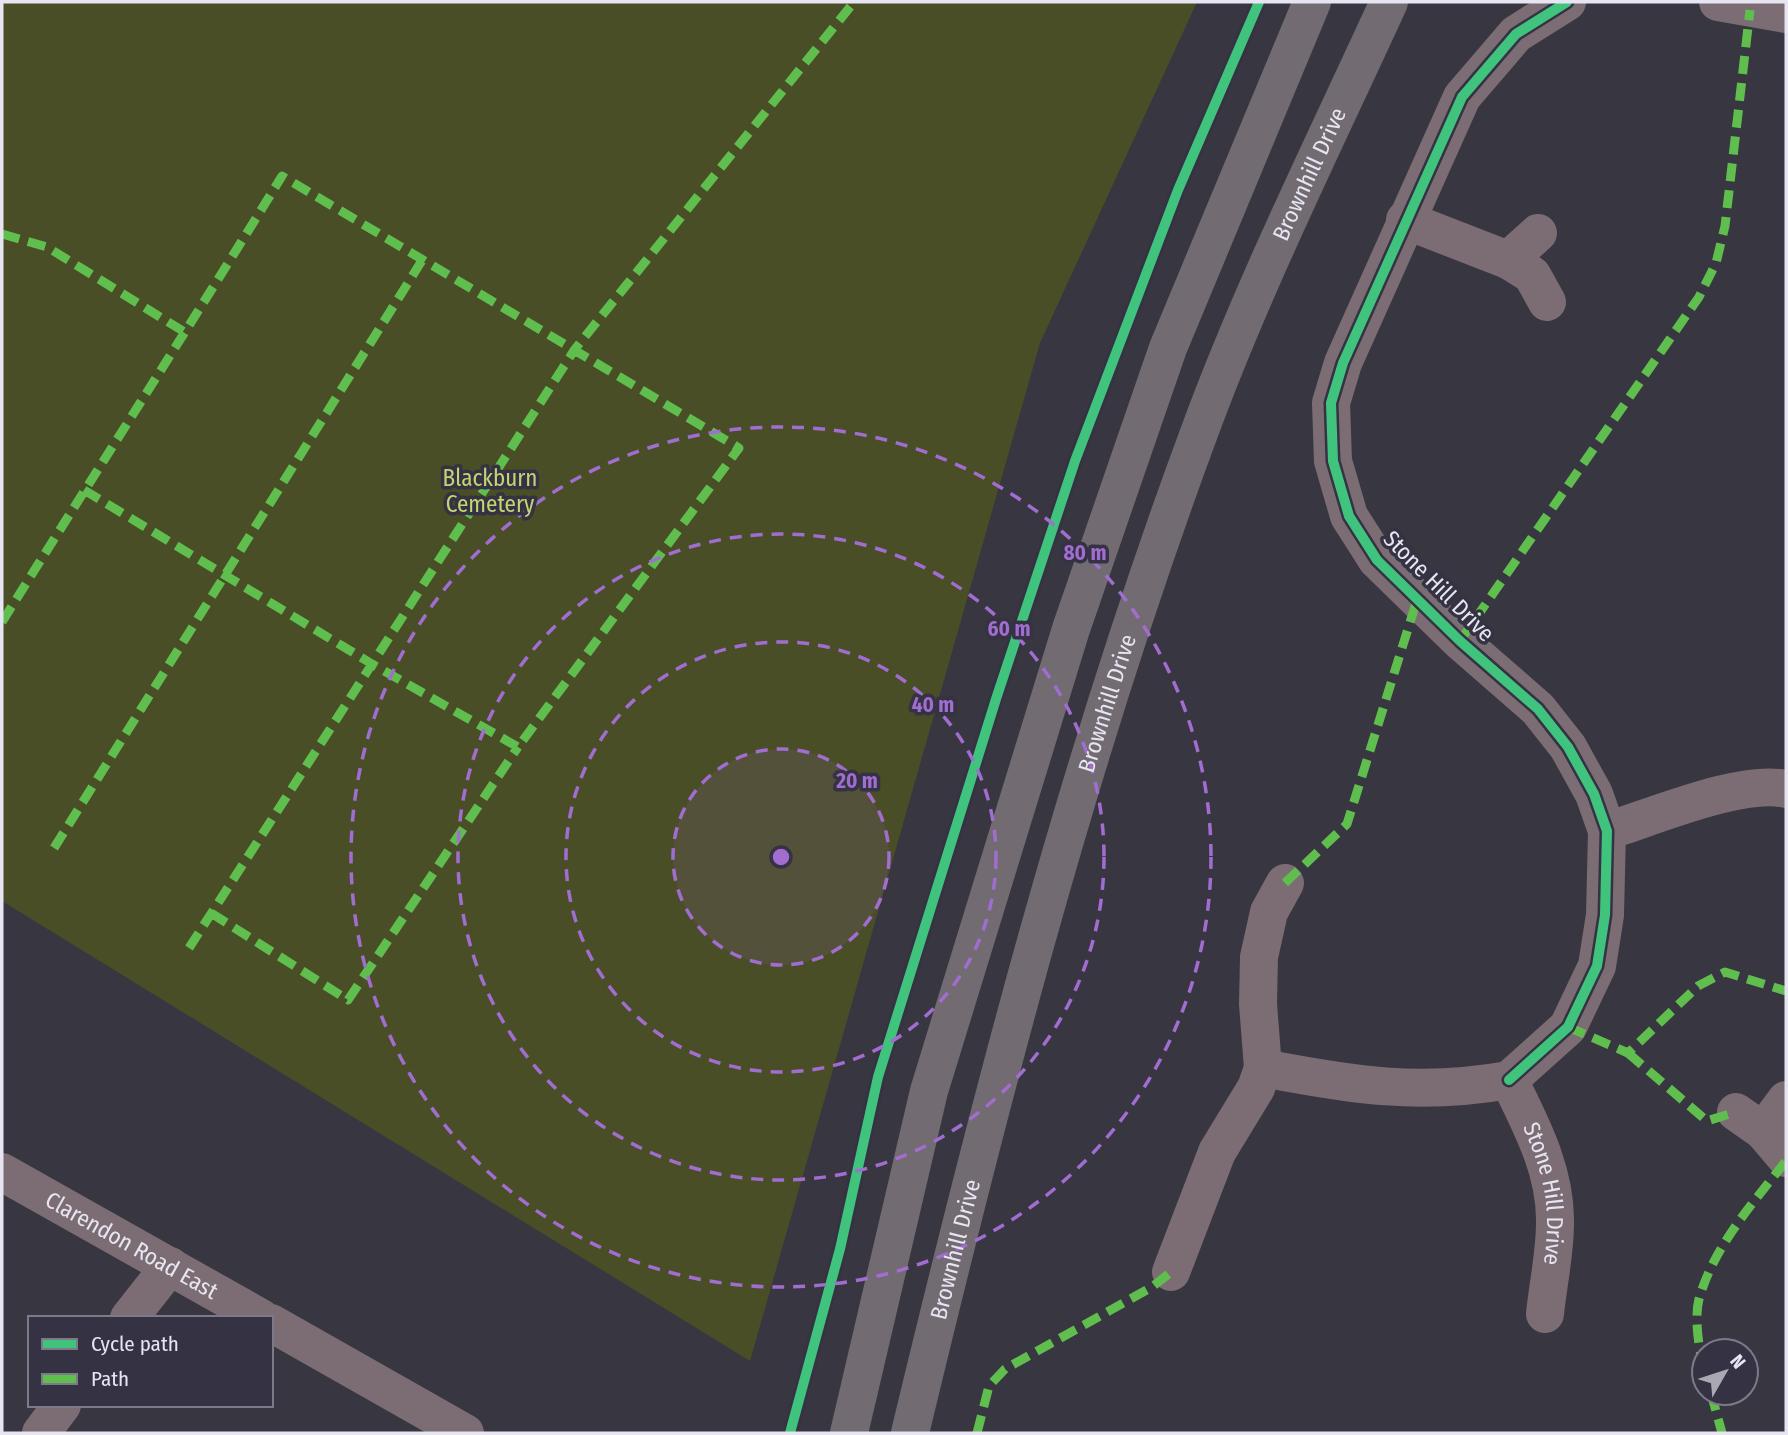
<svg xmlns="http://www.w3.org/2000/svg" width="1788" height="1435" font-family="'Fira Sans Condensed',sans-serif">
<rect width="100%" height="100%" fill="#383640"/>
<!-- green -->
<path fill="#494e27" d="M2,2H1197L1040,343L750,1361L2,901Z"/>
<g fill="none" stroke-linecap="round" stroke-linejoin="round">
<!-- minor -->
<g stroke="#7b6d73" stroke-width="38">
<path d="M1718,2L1786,14"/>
<path d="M1405,220L1508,260L1532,275L1547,302"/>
<path d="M1508,260L1538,233"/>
<path d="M1607,831C1653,817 1741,779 1786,789"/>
<path id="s1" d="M1263,1068C1352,1085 1419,1096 1509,1080C1531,1125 1556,1171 1555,1223C1555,1253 1548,1284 1545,1314"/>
<path d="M1509,1080L1568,1027L1597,966L1605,915L1607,831L1594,794L1568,747L1538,709L1460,641L1377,560L1349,516L1333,461L1331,403L1343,363L1462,97L1516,34L1567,2"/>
<path d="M1736,1112L1763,1131L1786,1158"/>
<path d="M1763,1131L1786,1100"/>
<path id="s2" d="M2,1172L261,1318"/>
<path d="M1171,1272L1217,1152L1256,1088L1263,1068L1258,1004L1259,957L1269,912L1285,883"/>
<path d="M129,1318L170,1266"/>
<path d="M271,1323L465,1433"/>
<path d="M41,1433L62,1405"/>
</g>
<!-- highway -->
<g stroke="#726b72" stroke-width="38">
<path d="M849,1433L929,1091L1071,629L1168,348L1312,2"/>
<path id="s3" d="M910,1433C991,1096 1078,759 1199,433C1253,286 1324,144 1389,2"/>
</g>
<!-- quiet -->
<path stroke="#5fbe4e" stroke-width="9" stroke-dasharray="18 9" stroke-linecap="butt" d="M2,234L47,247L186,333
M2,622C95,473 190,326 282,176L739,448L518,747L372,664L84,490
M1460,641L1699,297L1716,263L1725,226L1750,10
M54,848L423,259
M1285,883L1347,824L1417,600
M211,913L348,1000L518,747
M189,948L575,349L854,2
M1568,1027L1628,1053L1698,986L1725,972L1786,991
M1628,1053L1707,1121L1736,1112
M1704,1369C1699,1350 1694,1318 1699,1299C1714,1246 1753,1203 1786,1161
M1711,1393L1722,1433
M977,1433L989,1386L1005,1369L1152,1287L1171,1272"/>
<!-- cycleway casing -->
<g stroke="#353244" stroke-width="15">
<path id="cycleway" d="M1509,1080L1568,1027L1597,966L1605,915L1607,831L1594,794L1568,747L1538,709L1460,641L1377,560L1349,516L1333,461L1331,403L1343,363L1462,97L1516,34L1567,2
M790,1433L840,1249L878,1077L996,699L1075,461L1178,190L1259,2"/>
</g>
<!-- cycleway -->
<use href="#cycleway" stroke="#40c37c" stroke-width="10"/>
</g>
<!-- distance rings -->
<circle cx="781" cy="857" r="108" fill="#a16dd0" fill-opacity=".12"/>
<g fill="none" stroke="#a16dd0" stroke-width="3.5" stroke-dasharray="12 9">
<circle cx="781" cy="857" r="108"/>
<circle cx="781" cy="857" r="215"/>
<circle cx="781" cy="857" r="323"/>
<circle cx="781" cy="857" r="430"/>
</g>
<g text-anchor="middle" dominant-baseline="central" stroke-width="7" stroke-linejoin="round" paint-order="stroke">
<!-- street labels -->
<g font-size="23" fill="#e7e5f1" stroke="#353244">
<text stroke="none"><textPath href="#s3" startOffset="1323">Brownhill Drive</textPath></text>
<text transform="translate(1439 586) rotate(45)">Stone Hill Drive</text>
<text stroke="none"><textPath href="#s3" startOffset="756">Brownhill Drive</textPath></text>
<text stroke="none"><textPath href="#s1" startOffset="369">Stone Hill Drive</textPath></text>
<text stroke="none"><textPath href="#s2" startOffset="149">Clarendon Road East</textPath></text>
<text stroke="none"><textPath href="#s3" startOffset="189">Brownhill Drive</textPath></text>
</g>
<!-- park labels -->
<g font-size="23" fill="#c5d470" stroke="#353244">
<text x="490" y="478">Blackburn<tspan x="490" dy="26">Cemetery</tspan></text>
</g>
</g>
<circle cx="781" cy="857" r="10" fill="#a16dd0" stroke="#353244" stroke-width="3.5"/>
<g font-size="21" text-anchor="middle" font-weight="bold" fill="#a16dd0" stroke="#353244" stroke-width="7" stroke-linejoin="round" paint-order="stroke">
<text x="1085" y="560">80 m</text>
<text x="1009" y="636">60 m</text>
<text x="933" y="712">40 m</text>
<text x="857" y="788">20 m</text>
</g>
<!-- border -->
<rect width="1788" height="1435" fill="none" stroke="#e7e5f1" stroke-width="7"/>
<!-- legend -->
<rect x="28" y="1316" width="245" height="91" fill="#353244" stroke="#7c7a89" stroke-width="2"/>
<rect x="42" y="1339" width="35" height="10" fill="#40c37c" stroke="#7c7a89" stroke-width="2"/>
<text x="91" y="1351" font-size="21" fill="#e7e5f1">Cycle path</text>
<rect x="42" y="1374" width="35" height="10" fill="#5fbe4e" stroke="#7c7a89" stroke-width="2"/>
<text x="91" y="1386" font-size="21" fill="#e7e5f1">Path</text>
<!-- north arrow -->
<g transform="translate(1725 1372) rotate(51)"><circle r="33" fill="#353244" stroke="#7c7a89" stroke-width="2"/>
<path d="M0-5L12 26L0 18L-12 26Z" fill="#aaa8b3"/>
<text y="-10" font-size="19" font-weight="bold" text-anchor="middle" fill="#e7e5f1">N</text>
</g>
</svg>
